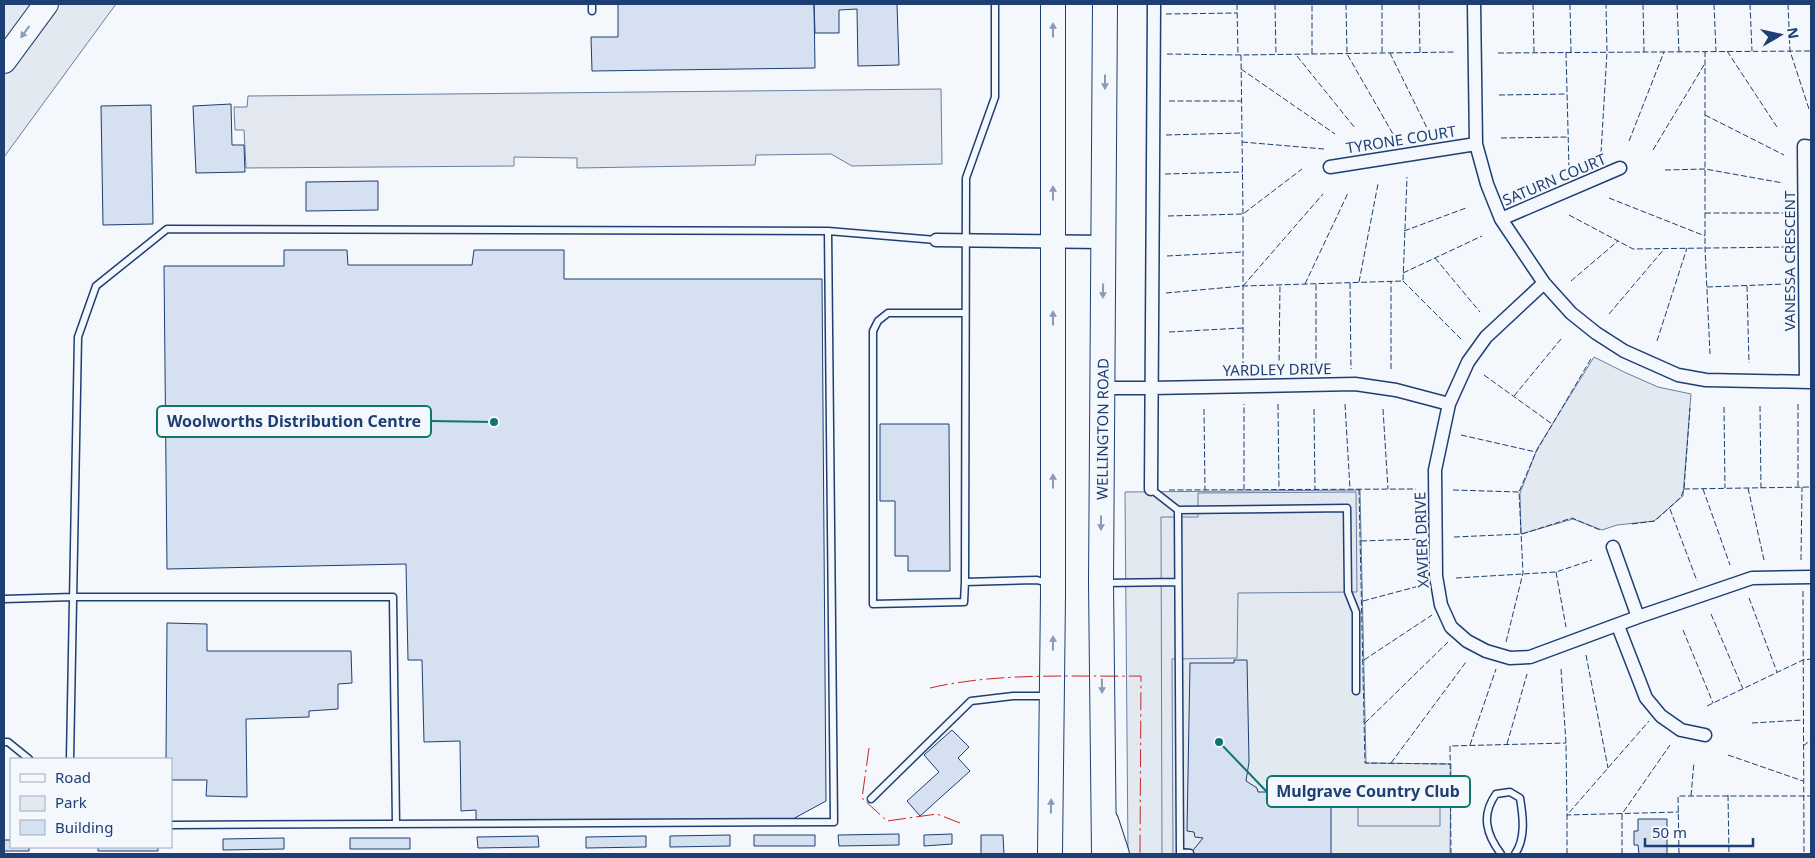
<svg xmlns="http://www.w3.org/2000/svg" width="1815" height="858" font-family="'Noto Sans',sans-serif">
<rect width="100%" height="100%" fill="#f4f7fb"/>
<!-- green -->
<path fill="#e3e9f0" stroke="#687fa3" d="M4,4H116L4,157Z
M1594,357L1624,372L1658,387L1691,394L1683,496L1654,521L1617,525L1602,530L1573,519L1521,534L1520,493L1537,449Z
M1360,490L1366,763L1451,764L1450,854H1128L1125,492Z"/>
<!-- parking -->
<path fill="#e3e8f0" stroke="#687fa3" d="M941,89L942,164L852,166L831,154L756,155L755,165L577,168V158L514,157V166L246,168L244,130H235L234,107H247L248,96Z
M1356,492L1357,592L1238,593L1237,658L1172,659L1173,854H1162L1161,517H1198V493Z
M1358,791H1440V826H1358Z"/>
<!-- building -->
<path fill="#d5e0f0" stroke="#1d3f73" d="M618,4H814L815,68L592,71L591,37H618Z
M814,4H897L899,65L858,66L857,9L839,10V33H815Z
M231,104L232,145H244L245,172L196,173L193,106Z
M151,105L153,224L103,225L101,106Z
M378,181V210L306,211V182Z
M284,250H347L348,265H472L474,250H564V279H822L826,801L791,820H476V810L461,811L460,741L424,742L422,660H408L406,564L167,569L164,266H284Z
M880,424H949L950,571H908V556H895V501H880Z
M167,623L207,624V651H351L352,683L338,684V709L309,711V717L246,719L247,797L206,796L207,780H171V759H166Z
M1234,660H1247L1249,762L1246,781L1257,788L1258,792H1288V788L1331,787V854H1190L1203,838L1195,837L1194,832L1187,831L1190,663H1234Z
M952,730L969,747L958,758L970,771L920,816L907,801L939,772L924,755Z
M1638,819H1667V854H1639L1638,845H1634V831H1638Z
M899,834V845L839,846L838,835Z
M952,834V844L924,846V835Z
M730,835V846L670,847V836Z
M754,835H815V846H754Z
M981,835H1003L1004,854H981Z
M538,836L539,847L478,848L477,837Z
M646,836V847L586,848V837Z
M284,838V849L223,850V839Z
M350,838H410V849H350Z
M4,840H11V847H29V851H4Z
M98,847H158V851H98Z"/>
<g fill="none" stroke-linecap="round" stroke-linejoin="round">
<!-- lane casing -->
<g stroke="#1d3f73" stroke-width="9">
<path id="lane" d="M592,11V4
M965,313H888L878,321L873,331V604L964,602L965,582L1037,580L1047,583
M1151,489L1178,510
M965,582L966,178L995,97V4
M1105,583L1178,582
M4,599L73,597H393L396,824
M4,742H8L29,759
M70,759L78,337L96,286L167,229L828,231L936,240
M871,799L971,701L1013,696H1047
M171,825L834,822L828,231
M1180,852L1190,853
M1180,854L1178,510L1347,508L1348,592L1356,612V691
M1501,854C1486,834 1481,815 1496,794L1510,792L1520,798C1523,816 1526,838 1515,854"/>
</g>
<!-- street casing -->
<g stroke="#1d3f73" stroke-width="15">
<path id="street" d="M1474,4L1476,144L1487,184L1501,219L1544,283L1571,313L1596,333L1624,351L1678,375L1706,380L1811,382
M1330,167L1476,144
M1501,219L1620,168
M936,240L1104,242
M1544,283L1486,337L1468,362L1449,404L1435,470L1436,576L1441,605L1451,627L1467,641L1486,651L1510,658L1530,657L1638,617L1752,578L1811,577
M1806,382L1804,146L1811,147
M1102,388H1151L1355,384L1396,390L1449,404
M1151,489L1154,4
M1613,547L1638,617
M1618,626L1646,698L1661,716L1681,730L1705,735"/>
</g>
<!-- primary casing -->
<g stroke="#1d3f73" stroke-width="22">
<path id="primary" d="M1108,820L1119,854"/>
</g>
<!-- highway casing -->
<g stroke="#1d3f73" stroke-width="26">
<g id="highway">
<path d="M4,61L46,4"/>
<path d="M1050,854L1053,595V4"/>
<path id="s1" d="M1104,854L1101,583L1105,4"/>
</g>
</g>
<!-- lane -->
<use href="#lane" stroke="#f4f7fb" stroke-width="6"/>
<!-- street -->
<use href="#street" stroke="#f4f7fb" stroke-width="12"/>
<!-- primary -->
<use href="#primary" stroke="#f4f7fb" stroke-width="20"/>
<!-- highway -->
<use href="#highway" stroke="#f4f7fb" stroke-width="24"/>
<!-- fence -->
<path stroke="#1d3f73" stroke-width="1" stroke-dasharray="6 2.5" stroke-linecap="butt" d="M1237,4L1238,55
M1275,4L1276,55
M1346,4L1347,54L1393,134
M1382,4V53
M1419,4L1420,53
M1533,4L1534,52
M1570,4L1571,52
M1643,4L1644,52
M1677,4L1679,52
M1714,4L1716,51
M1750,4L1752,51
M1788,4L1790,51L1809,109
M1166,14L1237,13
M1705,51V248L1710,354
M1727,51L1777,127
M1566,52L1569,169
M1390,53L1428,130
M1498,53L1811,51
M1167,54L1241,55L1455,52
M1312,54V4
M1241,55L1243,214V368
M1297,56L1355,128
M1241,69L1335,134
M1499,95L1567,94
M1169,101H1241
M1705,115L1784,155
M1166,135L1242,133
M1501,138L1568,137
M1629,141L1664,52
M1242,142L1324,149
M1653,150L1704,65
M1601,153L1607,52L1606,4
M1665,170L1705,169L1783,183
M1165,174L1243,172
M1609,198L1705,236
M1705,213H1785
M1569,215L1633,249L1789,247
M1168,216L1243,214L1302,169
M1404,231L1466,208
M1167,256L1243,252
M1435,258L1480,312
M1403,273L1482,236
M1403,281L1461,339
M1571,281L1618,241
M1359,282L1378,184
M1350,283L1351,369
M1305,284L1348,193
M1243,286L1323,194
M1747,286L1749,363
M1707,287L1786,284
M1166,293L1243,286L1403,281L1407,177
M1609,314L1665,248
M1169,332L1243,328
M1657,341L1687,248
M1316,367V283
M1279,369L1280,284
M1391,369V281
M1484,375L1552,424
M1514,396L1561,339
M1278,404L1279,490
M1345,404L1350,489
M1798,404V487
M1760,406L1761,488
M1724,407L1725,488
M1204,409L1205,490
M1314,409L1315,489
M1383,409L1388,489
M1461,435L1536,452
M1748,488L1764,560
M1359,489L1365,763L1450,764
M1684,489L1811,487
M1703,489L1730,565
M1169,490L1416,489
M1244,490V404
M1453,490L1519,492
M1670,509L1697,581
M1632,524L1655,521L1681,497L1684,489L1690,408
M1454,537L1522,534L1572,518L1600,530
M1361,541L1420,539
M1801,560L1802,487
M1556,572L1566,627
M1456,578L1556,572L1592,560
M1803,591L1804,854
M1749,598L1777,672
M1363,601L1423,585
M1711,614L1743,689
M1683,630L1713,703
M1506,642L1523,573L1519,492L1536,452L1592,357
M1586,655L1608,768
M1364,660L1432,615
M1561,669L1566,743L1567,815L1679,812
M1707,706L1803,660L1811,659
M1365,723L1448,642
M1752,723L1803,720
M1507,744L1527,674
M1470,745L1496,669
M1803,746L1811,740
M1728,755L1803,781
M1391,763L1466,662
M1728,795L1729,854
M1691,796L1694,762
M1451,854L1450,746L1566,743
M1567,854V815L1649,721
M1622,854V814L1670,745
M1679,854L1678,796H1811"/>
<!-- power -->
<path stroke="#c62828" stroke-width="1" stroke-dasharray="18 4 2.5 4" stroke-linecap="butt" d="M930,688C999,672 1071,677 1141,676L1140,854
M869,748L862,798L887,821L937,814L960,823"/>
</g>
<!-- one-way arrows -->
<defs><path id="oneway-solid" d="M-6-.8H1V-3.2L6.5 0L1 3.2V.8H-6Z" transform="scale(1.25)"/></defs>
<g fill="#889bb7">
<use href="#oneway-solid" transform="translate(1053 30) rotate(-90)"/>
<use href="#oneway-solid" transform="translate(25 32) rotate(126)"/>
<use href="#oneway-solid" transform="translate(1105 82) rotate(90)"/>
<use href="#oneway-solid" transform="translate(1053 193) rotate(-90)"/>
<use href="#oneway-solid" transform="translate(1103 291) rotate(91)"/>
<use href="#oneway-solid" transform="translate(1053 318) rotate(-90)"/>
<use href="#oneway-solid" transform="translate(1053 481) rotate(-90)"/>
<use href="#oneway-solid" transform="translate(1101 523) rotate(90)"/>
<use href="#oneway-solid" transform="translate(1053 643) rotate(-89)"/>
<use href="#oneway-solid" transform="translate(1102 686) rotate(89)"/>
<use href="#oneway-solid" transform="translate(1051 806) rotate(-89)"/>
</g>
<g text-anchor="middle" dominant-baseline="central" stroke-width="4" stroke-linejoin="round" paint-order="stroke">
<!-- street labels -->
<g font-size="15" fill="#1d3f73" stroke="#f4f7fb">
<text transform="translate(1401 139) rotate(-9)">TYRONE COURT</text>
<text transform="translate(1554 179) rotate(-23)">SATURN COURT</text>
<text transform="translate(1789 261) rotate(-90)">VANESSA CRESCENT</text>
<text transform="translate(1277 369) rotate(-1)">YARDLEY DRIVE</text>
<text stroke="none"><textPath href="#s1" startOffset="425">WELLINGTON ROAD</textPath></text>
<text transform="translate(1421 540) rotate(-92)">XAVIER DRIVE</text>
</g>
</g>
<!-- callouts -->
<path fill="none" stroke="#0f766e" stroke-width="2" d="M494 422L431 421M1219 742L1267 792"/>
<g fill="#0f766e" stroke="#f4f7fb" stroke-width="2">
<circle cx="494" cy="422" r="5"/>
<circle cx="1219" cy="742" r="5"/>
</g>
<g fill="#f4f7fb" stroke="#0f766e" stroke-width="2">
<rect x="157" y="406" width="274" height="31" rx="5"/>
<rect x="1267" y="776" width="203" height="31" rx="5"/>
</g>
<g font-size="16" text-anchor="middle" font-weight="bold" fill="#1d3f73">
<text x="294" y="427">Woolworths Distribution Centre</text>
<text x="1368" y="797">Mulgrave Country Club</text>
</g>
<!-- border -->
<rect width="1815" height="858" fill="none" stroke="#1d3f73" stroke-width="10"/>
<!-- legend -->
<rect x="10" y="758" width="162" height="90" fill="#f4f7fb" stroke="#9eadc5"/>
<rect x="20" y="774" width="25" height="8" fill="#f4f7fb" stroke="#9eadc5"/>
<text x="55" y="783" font-size="15" fill="#1d3f73">Road</text>
<rect x="20" y="796" width="25" height="15" fill="#e3e9f0" stroke="#9eadc5"/>
<text x="55" y="808" font-size="15" fill="#1d3f73">Park</text>
<rect x="20" y="820" width="25" height="15" fill="#d5e0f0" stroke="#9eadc5"/>
<text x="55" y="833" font-size="15" fill="#1d3f73">Building</text>
<!-- north arrow -->
<g transform="translate(1780 35) rotate(81)" stroke="#f4f7fb" stroke-width="4" paint-order="stroke">
<path d="M0-4L9 19L0 12L-9 19Z" fill="#1d3f73"/>
<text y="-8" font-size="14" font-weight="bold" text-anchor="middle" fill="#1d3f73">N</text>
</g>
<!-- scale -->
<path d="M1645 838v8h108v-8" fill="none" stroke="#1d3f73" stroke-width="2.5"/>
<text x="1652" y="838" font-size="15" fill="#1d3f73" stroke="#f4f7fb" stroke-width="4" paint-order="stroke">50 m</text>
</svg>
